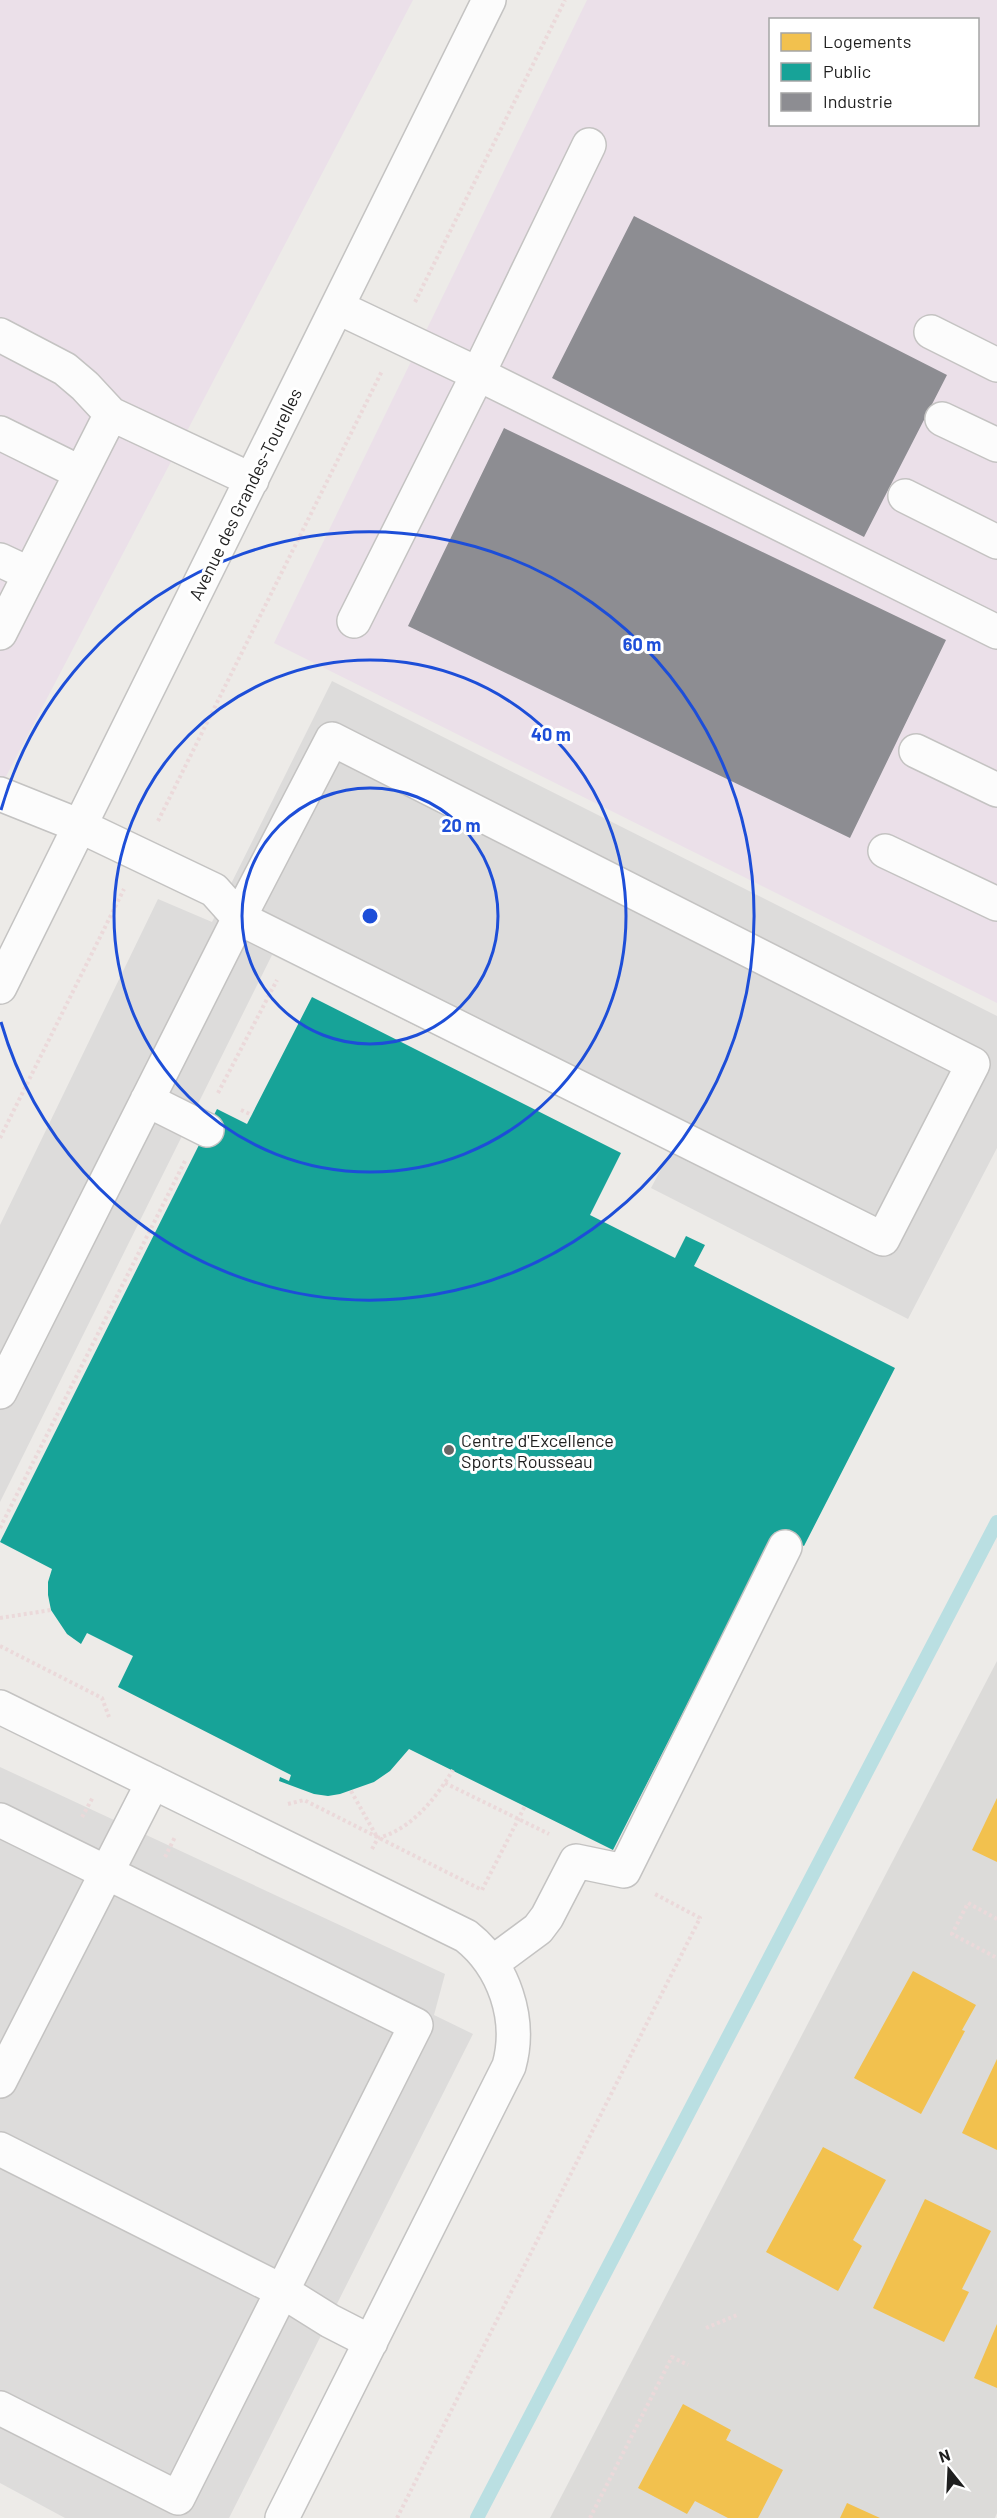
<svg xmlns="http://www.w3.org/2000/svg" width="997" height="2518" font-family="Barlow,sans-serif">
<rect width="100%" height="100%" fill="#edebe8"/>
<!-- residential -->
<path fill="#dcdbd9" d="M997,1661V2513L995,2518H550Z"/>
<!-- industrial -->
<path fill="#ebe0e9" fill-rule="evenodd" d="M0,0H413L0,788Z
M587,0H997V1003L274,643ZM770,20H978V124H770Z"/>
<!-- parking -->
<path fill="#dddcdb" d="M332,681L997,1016V1148L908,1319L651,1188L670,1152L272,955L0,1502V1225L158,899L212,922Z
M0,1767L445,1974L434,2015L473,2034L229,2518H65L0,2483Z"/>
<!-- homes -->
<path fill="#f2c14e" d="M997,1798V1862L972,1850Z
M913,1971L976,2005L962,2030L965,2031L921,2114L854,2078Z
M997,2059V2150L962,2133Z
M823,2147L886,2180L853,2240L862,2246L838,2291L766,2252Z
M925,2199L991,2231L962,2289L969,2292L944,2342L873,2308Z
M997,2324V2388L974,2378Z
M683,2404L731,2430L726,2440L783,2470L758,2518H728L695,2501L687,2514L638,2488Z
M847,2503L880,2518H840Z"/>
<!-- public -->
<path fill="#17a398" d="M312,997L621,1153L590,1215L675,1258L686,1236L705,1245L694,1266L895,1368L804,1546L775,1532L613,1850L409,1749L390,1771L374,1782L340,1794L328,1796L314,1794L279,1781L280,1777L289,1781L291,1775L118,1687L133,1656L87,1633L81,1644L67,1634L51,1610L48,1595V1582L52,1569L0,1542L217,1109L247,1124Z"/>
<!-- industry -->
<path fill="#8d8d92" d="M634,216L947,375L864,537L552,378Z
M504,428L946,640L850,838L408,626Z"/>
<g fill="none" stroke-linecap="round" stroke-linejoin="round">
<!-- stream -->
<path stroke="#badfe2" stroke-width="14" d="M477,2518L997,1522"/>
<!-- minor casing -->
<g stroke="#c4c3c2" stroke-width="36">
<path id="minor" d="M337,307L478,374L997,632
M931,332L997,365
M0,335L65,369L85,386L111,414
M942,419L997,445
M0,433L81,473
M905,496L997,542
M0,560L30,574
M354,621L478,374L589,145
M0,633L111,414L252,480
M916,751L997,790
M0,794L80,826L214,890L239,918L883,1239L973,1064L332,739L239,918L0,1392
M885,851L997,904
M0,987L489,0
M147,1100L207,1130
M0,1707L466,1936C504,1966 522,2019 509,2066L282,2518
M0,1820L416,2025L178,2498L0,2408
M492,1963L538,1929L547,1917L576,1861L624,1871L785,1547
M0,2081L153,1782
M0,2149L282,2291L330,2321L371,2342"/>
</g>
<!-- path -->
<path stroke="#ebd9da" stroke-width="4" stroke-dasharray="3 3" stroke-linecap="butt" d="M415,302L565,0
M158,821L382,371
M218,1093L277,980
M241,1110L252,1115
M0,1138L124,889
M0,1528L185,1161
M0,1618L51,1610
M0,1646L102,1698L109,1717
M445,1783L549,1834
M351,1791L377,1837
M288,1804L304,1800L482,1890L525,1806
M82,1817L93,1797
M372,1849L378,1838C412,1829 435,1799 453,1770
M165,1857L175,1837
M997,1919L968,1903L952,1934L997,1958
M706,2328L737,2315
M397,2518L700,1918L653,1893
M590,2518L672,2357L688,2365"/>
<!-- minor -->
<use href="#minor" stroke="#fcfcfc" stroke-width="33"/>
</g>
<!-- distance rings -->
<g fill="none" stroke="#1d4ed8" stroke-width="3">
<circle cx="370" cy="916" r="128"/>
<circle cx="370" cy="916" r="256"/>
<path d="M1 810A384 384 0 1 1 1 1022"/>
</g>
<!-- markers -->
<circle fill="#676665" stroke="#fff" stroke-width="2" cx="449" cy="1450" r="6"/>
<g text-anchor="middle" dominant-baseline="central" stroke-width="6" stroke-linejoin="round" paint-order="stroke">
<!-- street labels -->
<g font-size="18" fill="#1f1f1f" stroke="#fff">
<text transform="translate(245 494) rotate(-64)">Avenue des Grandes-Tourelles</text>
</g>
<!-- poi labels -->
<g font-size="18" fill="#1f1f1f" stroke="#fff" text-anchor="start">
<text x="461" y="1440">Centre d'Excellence<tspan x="461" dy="21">Sports Rousseau</tspan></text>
</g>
</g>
<circle cx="370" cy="916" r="9" fill="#1d4ed8" stroke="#fff" stroke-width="3"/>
<g font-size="18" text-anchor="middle" font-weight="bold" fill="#1d4ed8" stroke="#fff" stroke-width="6" stroke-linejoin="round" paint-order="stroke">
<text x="642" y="651">60 m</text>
<text x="551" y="741">40 m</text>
<text x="461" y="832">20 m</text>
</g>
<!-- legend -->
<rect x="769" y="18" width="210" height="108" fill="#ffffff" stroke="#a5a5a5" stroke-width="1.5"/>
<rect x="781" y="33" width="30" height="18" fill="#f2c14e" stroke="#a5a5a5" stroke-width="1.5"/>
<text x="823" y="48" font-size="18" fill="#1f1f1f">Logements</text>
<rect x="781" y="63" width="30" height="18" fill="#17a398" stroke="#a5a5a5" stroke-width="1.5"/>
<text x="823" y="78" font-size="18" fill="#1f1f1f">Public</text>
<rect x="781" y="93" width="30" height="18" fill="#8d8d92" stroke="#a5a5a5" stroke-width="1.5"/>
<text x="823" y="108" font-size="18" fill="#1f1f1f">Industrie</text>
<!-- north arrow -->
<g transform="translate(949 2470) rotate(342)" stroke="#ffffff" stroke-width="4.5" paint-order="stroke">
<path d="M0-4.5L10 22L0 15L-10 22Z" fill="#1f1f1f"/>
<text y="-9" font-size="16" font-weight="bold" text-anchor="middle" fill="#1f1f1f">N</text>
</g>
</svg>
